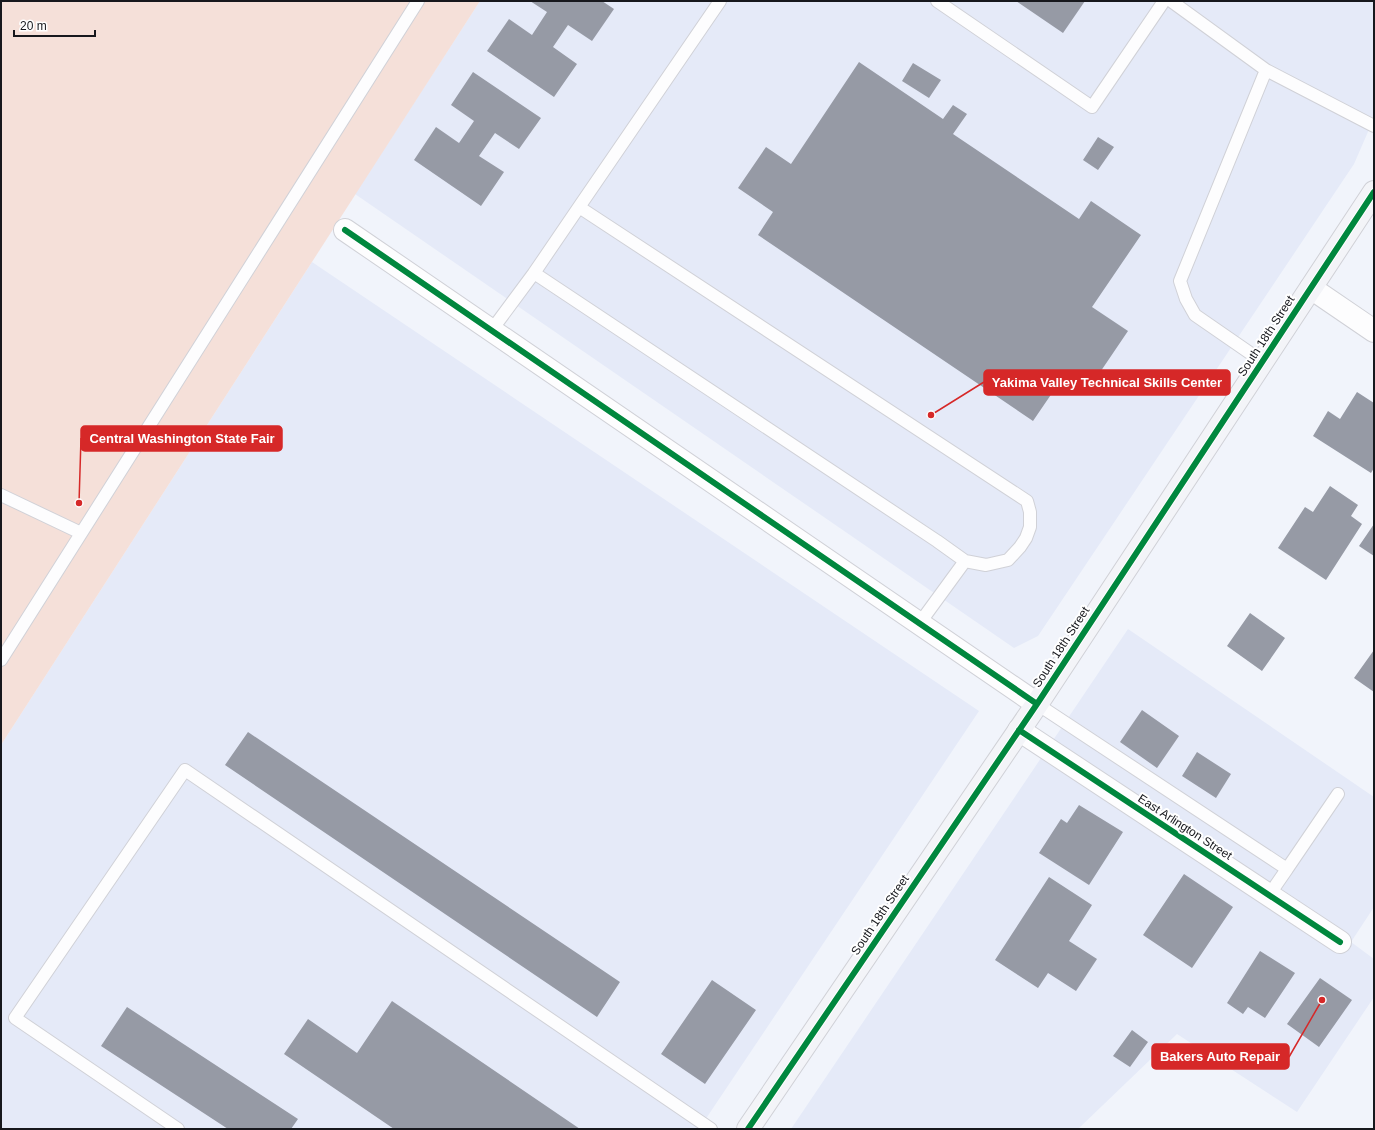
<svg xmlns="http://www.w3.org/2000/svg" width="1375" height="1130" font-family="Helvetica,sans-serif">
<rect width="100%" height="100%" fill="#f1f4fb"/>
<!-- built -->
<path fill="#e5eaf8" d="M480,1H1374V118L1354,164L1038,636L1014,648L355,194Z
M312,262L979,711L699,1129H1V745Z
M1128,629L1374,797V907L1351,942L1374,959V997L1297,1112L1177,1034L1078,1129H791Z"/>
<!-- green -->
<path fill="#f5e0d9" d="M1,1H480L1,745Z"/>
<!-- building -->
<path fill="#969aa5" d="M530,1H602L614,9L592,41L568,25L553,47L577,64L554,97L487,51L509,19L532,35L547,12Z
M1016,1H1085L1063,33Z
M859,62L943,119L953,105L967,114L953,134L1079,219L1091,201L1141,235L1092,307L1128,331L1086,393L1063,377L1033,421L758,235L773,212L738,188L766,147L791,164Z
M913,63L941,80L929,98L902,81Z
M473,72L541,118L519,149L495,133L479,156L504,172L481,206L414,160L436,127L459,143L474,121L451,105Z
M1098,137L1114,147L1098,170L1083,160Z
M1357,392L1374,403V468L1371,473L1313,436L1328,411L1340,419Z
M1330,486L1358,505L1351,516L1362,524L1326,580L1278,548L1305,507L1313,512Z
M1374,524V556L1359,546Z
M1250,613L1285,638L1262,671L1227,646Z
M1374,650V692L1354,678Z
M1142,710L1179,736L1157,768L1120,742Z
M248,732L620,982L597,1017L225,765Z
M1197,752L1231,774L1216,798L1182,776Z
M1079,805L1123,832L1089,885L1039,853L1061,819L1067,823Z
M1184,874L1233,907L1192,968L1143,935Z
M1049,877L1092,905L1069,941L1097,959L1076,991L1048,973L1038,988L995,960Z
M1260,951L1295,973L1265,1018L1248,1007L1243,1014L1227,1003Z
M1320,978L1352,1000L1319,1047L1287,1024Z
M712,980L756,1010L705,1084L661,1054Z
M392,1001L580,1129H394L284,1054L308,1019L357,1053Z
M127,1007L298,1119L291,1129H228L101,1046Z
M1132,1030L1148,1042L1130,1067L1113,1056Z"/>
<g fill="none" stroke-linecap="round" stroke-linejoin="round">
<!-- lane casing -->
<g stroke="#d0d1d7" stroke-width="14">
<path id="lane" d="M937,1L1092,107L1164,1
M1171,1L1266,70L1374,126
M579,207L720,1
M491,331L534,273
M1263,362L1195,315L1186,299L1180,281L1266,70
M1,495L81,533
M919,624L965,561L986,565L1008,560L1020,547L1026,538L1030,527V512L1027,501L579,207L534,273L937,541L965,561
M1,660L418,1
M1037,704L1287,869L1338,794
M1269,895L1287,869
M178,1129L15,1018L185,770L711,1129"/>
</g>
<!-- street casing -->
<g stroke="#d0d1d7" stroke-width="24">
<path id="street" d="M345,230L1037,704
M1311,288L1374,331
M1019,730L1340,942"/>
</g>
<!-- secondary casing -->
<g stroke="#d0d1d7" stroke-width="24">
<path id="secondary" d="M748,1129L1037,704L1374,192"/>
</g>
<!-- lane -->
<use href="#lane" stroke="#fdfdfe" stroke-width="12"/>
<!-- street -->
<use href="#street" stroke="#fdfdfe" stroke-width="22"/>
<!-- secondary -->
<use href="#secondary" stroke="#f3f4f8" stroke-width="22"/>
<!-- cycleway casing -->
<g stroke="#fff" stroke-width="8">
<path id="cycleway" d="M345,230L1037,704
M1019,730L1340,942
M748,1129L1037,704L1374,192"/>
</g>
<!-- cycleway -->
<use href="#cycleway" stroke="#00873e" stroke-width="6"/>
</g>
<g text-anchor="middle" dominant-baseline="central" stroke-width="4" stroke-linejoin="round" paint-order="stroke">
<!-- street labels -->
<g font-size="12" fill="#17181d" stroke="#fff">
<text transform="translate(1266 336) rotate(-57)">South 18th Street</text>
<text transform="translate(1061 647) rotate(-57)">South 18th Street</text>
<text transform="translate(1185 827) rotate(33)">East Arlington Street</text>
<text transform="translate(880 915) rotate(-56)">South 18th Street</text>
</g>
</g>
<!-- callouts -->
<path fill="none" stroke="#d62828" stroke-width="1.5" d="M931 415L984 382M79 503L81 438M1322 1000L1289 1057"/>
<g fill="#d62828" stroke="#fff" stroke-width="1.5">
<circle cx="931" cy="415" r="4"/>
<circle cx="79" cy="503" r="4"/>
<circle cx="1322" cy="1000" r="4"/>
</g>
<g fill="#d62828" stroke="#d62828" stroke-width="1.5">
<rect x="984" y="370" width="246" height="25" rx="4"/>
<rect x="81" y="426" width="201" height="25" rx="4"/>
<rect x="1152" y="1044" width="137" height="25" rx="4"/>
</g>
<g font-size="13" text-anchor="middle" font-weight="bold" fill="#fff">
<text x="1107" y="387">Yakima Valley Technical Skills Center</text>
<text x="182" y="443">Central Washington State Fair</text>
<text x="1220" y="1061">Bakers Auto Repair</text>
</g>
<!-- border -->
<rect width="1375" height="1130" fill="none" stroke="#17181d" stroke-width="4"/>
<!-- scale -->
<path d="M14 30v6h81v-6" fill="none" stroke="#17181d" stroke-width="2"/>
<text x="20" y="30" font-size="12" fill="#17181d" stroke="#ffffff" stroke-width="3" paint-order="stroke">20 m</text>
</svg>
